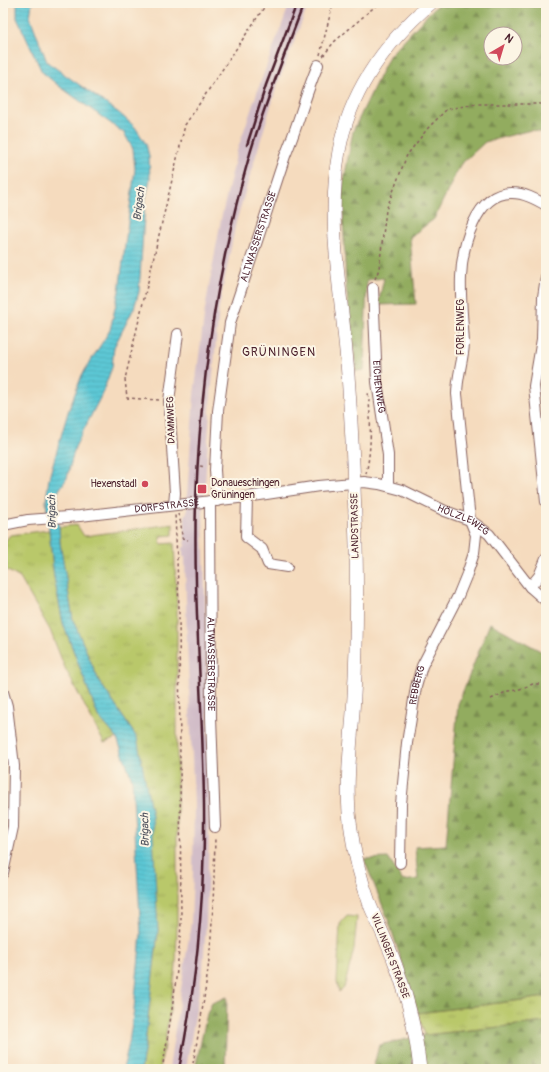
<svg xmlns="http://www.w3.org/2000/svg" width="549" height="1072" font-family="Pangolin,sans-serif">
<defs>
<pattern id="grass-tufts" width="24" height="20" patternUnits="userSpaceOnUse"><rect width="24" height="20" fill="#b9c86b"/><path d="M3 7l-1-3M5 7V3M7 7l1-3M15 17l-1-3M17 17v-4M19 17l1-3" fill="none" stroke="#a1ab5d"/></pattern>
<pattern id="forest-firs" width="22" height="20" patternUnits="userSpaceOnUse"><rect width="22" height="20" fill="#92ac5f"/><path d="M5 1l3.5 6h-7zM16 11l3.5 6h-7z" fill="#798b4f"/></pattern>
<pattern id="water-rules" width="6" height="5" patternUnits="userSpaceOnUse"><rect width="6" height="5" fill="#5cc8d5"/><path d="M0 2.5h6" fill="none" stroke="#52abb7"/></pattern>
</defs>
<rect width="100%" height="100%" fill="#fcf5e5"/>
<filter id="ink" filterUnits="userSpaceOnUse"><feTurbulence type="fractalNoise" baseFrequency=".025" numOctaves="2"/><feDisplacementMap in="SourceGraphic" scale="8" xChannelSelector="R" yChannelSelector="G"/><feConvolveMatrix kernelMatrix="1 2 1 2 8 2 1 2 1" color-interpolation-filters="sRGB"/></filter>
<filter id="wash" filterUnits="userSpaceOnUse"><feTurbulence type="fractalNoise" baseFrequency=".012" numOctaves="4" result="noise"/><feDisplacementMap in="SourceGraphic" scale="16" xChannelSelector="R" yChannelSelector="G"/><feGaussianBlur stdDeviation="0.9" result="paint"/><feColorMatrix in="noise" values="0 0 0 0 0 0 0 0 0 0 0 0 0 0 0 0 0 1.4 0 .05"/><feComposite in="paint" operator="in"/></filter>
<g filter="url(#wash)">
<rect width="100%" height="100%" fill="#f5dbbe"/>
<!-- railway -->
<path fill="#d2bdc8" d="M290,3H309L276,89L236,222L219,308L211,396L203,513L210,804L206,924L203,968L186,1069H169L191,923L193,874L194,804L187,643L185,557H183V547H185V514L187,513V496L194,395L205,309L221,219L237,151L261,81Z"/>
<!-- grass -->
<path fill="url(#grass-tufts)" stroke="#82744b" d="M173,524V535L160,536L161,544L174,543L177,608V923L176,966L170,1010L160,1069H141L144,1052L158,931L137,738L99,681L73,620L60,543L59,527L77,525L84,536Z
M49,530L54,577L63,623L98,716L117,738L104,743L65,668L50,630L20,578L3,568V544L10,535Z
M347,916L357,917L354,949L344,988L339,992L337,982L340,924Z
M546,997V1022L425,1035L418,1013Z"/>
<!-- forest -->
<path fill="url(#forest-firs)" stroke="#6e6645" fill-rule="evenodd" d="M441,3H546V134L531,130L485,142L460,165L434,219L410,237L416,304L378,305L384,278L367,280L364,370L356,371L346,286L342,191L353,131L389,56L432,10ZM491,34H515V58H491Z
M490,623L546,654V997L418,1013L389,922L364,859L388,858L403,881L418,879L415,847L446,845L458,704Z
M227,997L225,1069H195L207,1014L212,1003Z
M546,1022V1069H373L379,1045L425,1035Z"/>
<!-- water -->
<path fill="url(#water-rules)" stroke="#537480" d="M17,3H32L30,17L47,62L119,113L135,127L146,144L149,156L150,179L145,202L139,292L134,308L114,347L112,367L103,392L75,447L67,478L57,493L60,543L73,620L99,681L137,738L152,815L158,931L144,1052L141,1069H123L129,1043L134,1009L141,934L132,779L117,738L98,716L63,623L54,577L46,501L49,478L68,412L82,375L110,330L119,291L135,169L133,149L124,133L59,86L42,72L17,18Z"/>
</g>
<g filter="url(#ink)">
<g fill="none" stroke-linecap="round" stroke-linejoin="round">
<!-- minor casing -->
<g stroke="#86615e" stroke-width="12">
<g id="minor">
<path d="M546,277L543,297L542,339L534,386L546,502"/>
<path id="s1" d="M373,288L377,382L388,455V486"/>
<path d="M247,497L246,537L262,549L268,564L287,567"/>
<path id="s2" d="M210,501L211,717L215,827"/>
<path id="s3" d="M217,501L215,470L218,411L230,323L285,156C298,126 305,95 318,65"/>
<path d="M174,505L175,493L169,401L178,334"/>
<path id="s4" d="M3,525L28,520L80,516L247,497L319,486L364,482L379,484L402,490L445,511L470,520L489,534L530,587L546,601"/>
<path d="M530,587L539,576L546,559"/>
<path d="M3,692L7,706L14,766L13,827L3,873"/>
<path id="s5" d="M400,863L401,804L407,743L416,687L422,666L458,596L467,574L474,553L476,535L470,520L457,394C457,377 463,361 464,344C463,322 460,299 461,277C462,248 475,192 512,193C524,193 535,199 546,205"/>
</g>
</g>
<!-- major casing -->
<g stroke="#86615e" stroke-width="14">
<path id="major" d="M420,1069C416,1034 409,1000 396,966C389,945 378,925 370,905C361,880 354,855 351,829C344,785 352,740 354,696C357,646 357,595 356,545C354,480 352,415 346,351C340,285 327,217 339,151C350,90 386,42 431,3"/>
</g>
<!-- path -->
<path stroke="#86615e" stroke-width="1.5" stroke-dasharray="3 3" stroke-linecap="butt" d="M320,55L333,3
M323,56L334,42L379,3
M375,279L379,269L386,210L407,155L428,128L447,109L476,104H546
M159,400L127,398L125,379L185,125L267,3
M200,466L205,467
M366,474C372,447 371,419 368,392
M178,514L181,523L182,538L188,540
M491,699L508,691L517,690L533,684H546
M162,1069C171,1020 178,973 181,923L179,608L175,514
M192,1069C198,1036 204,1002 208,969C213,925 214,881 215,837"/>
<!-- minor -->
<use href="#minor" stroke="#fff" stroke-width="10"/>
<!-- major -->
<use href="#major" stroke="#fff" stroke-width="13"/>
<!-- rail -->
<path stroke="#4a1f2b" stroke-width="2.5" d="M247,145L266,85L297,3
M179,1069C197,982 205,893 204,804C203,703 193,601 196,500C200,384 217,269 249,157C264,105 285,54 304,3"/>
</g>
</g>
<!-- markers -->
<g fill="#d1495b" stroke="#fcf5e5" stroke-width="1.5">
<circle cx="145" cy="484" r="4"/>
<rect x="197" y="484" width="10" height="10" rx="2"/>
</g>
<g text-anchor="middle" dominant-baseline="central" stroke-width="4" stroke-linejoin="round" paint-order="stroke">
<!-- street labels -->
<g font-size="10" fill="#4a1f2b" stroke="#fcf5e5">
<text stroke="none"><textPath href="#s3" startOffset="270">ALTWASSERSTRASSE</textPath></text>
<text transform="translate(461 327) rotate(-90)">FORLENWEG</text>
<text stroke="none"><textPath href="#s1" startOffset="99">EICHENWEG</textPath></text>
<text transform="translate(171 420) rotate(-92)">DAMMWEG</text>
<text stroke="none"><textPath href="#s4" startOffset="165">DORFSTRASSE</textPath></text>
<text stroke="none"><textPath href="#s4" startOffset="471">HÖLZLEWEG</textPath></text>
<text transform="translate(355 526) rotate(-91)">LANDSTRASSE</text>
<text stroke="none"><textPath href="#s2" startOffset="163">ALTWASSERSTRASSE</textPath></text>
<text stroke="none"><textPath href="#s5" startOffset="179">REBBERG</textPath></text>
<text transform="translate(390 956) rotate(69)">VILLINGER STRASSE</text>
</g>
<!-- poi labels -->
<g font-size="10" fill="#4a1f2b" stroke="#fcf5e5" text-anchor="start">
<text x="211" y="483">Donaueschingen<tspan x="211" dy="12">Grüningen</tspan></text>
<text x="137" y="484" text-anchor="end">Hexenstadl</text>
</g>
<!-- water labels -->
<g font-size="11" font-style="italic" fill="#4f525e" stroke="#fcf5e5">
<text transform="translate(139 204) rotate(-83)">Brigach</text>
<text transform="translate(52 512) rotate(-91)">Brigach</text>
<text transform="translate(145 830) rotate(-91)">Brigach</text>
</g>
<!-- quarter labels -->
<g font-size="12" letter-spacing="1" fill="#4a1f2b" stroke="#fcf5e5">
<text x="279" y="352">GRÜNINGEN</text>
</g>
</g>
<!-- margin -->
<rect width="549" height="1072" fill="none" stroke="#fcf5e5" stroke-width="16"/>
<!-- north arrow -->
<g transform="translate(503 46) rotate(38)"><circle r="19" fill="#fcf5e5" stroke="#b59f9b"/>
<path d="M0-3L7 15L0 10L-7 15Z" fill="#d1495b"/>
<text y="-6" font-size="11" font-weight="bold" text-anchor="middle" fill="#4a1f2b">N</text>
</g>
</svg>
